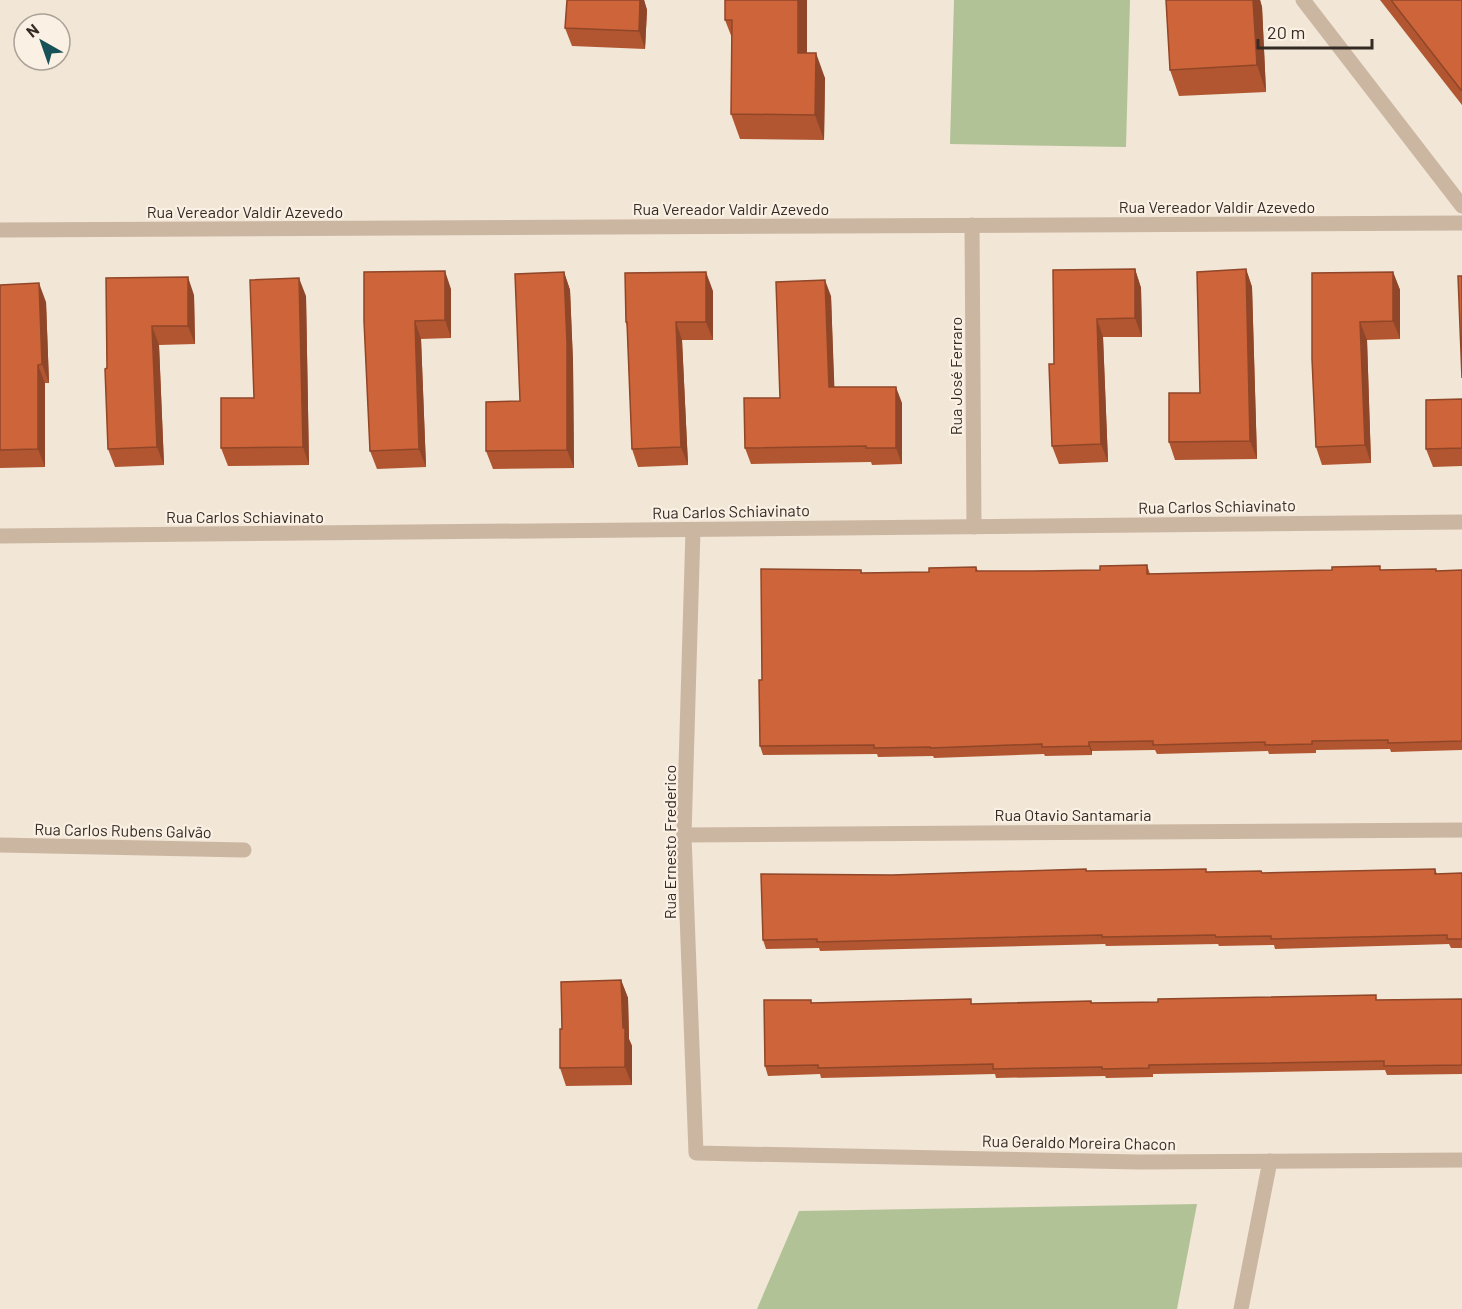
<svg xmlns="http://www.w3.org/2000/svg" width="1462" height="1309" font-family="Barlow,sans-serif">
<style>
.green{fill:#b1c296}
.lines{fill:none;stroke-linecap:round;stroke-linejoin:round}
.street{stroke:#cbb6a2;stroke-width:15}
.wall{fill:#b15631}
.shaded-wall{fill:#904628}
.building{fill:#ce6439;stroke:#904628;stroke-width:1.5}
.labels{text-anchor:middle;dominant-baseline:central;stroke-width:4.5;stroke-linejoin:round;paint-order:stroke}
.street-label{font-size:16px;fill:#352b25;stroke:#faf0e3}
</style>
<rect width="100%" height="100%" fill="#f2e6d6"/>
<!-- green -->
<g class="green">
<path d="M 954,0 L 1130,0 L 1126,147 L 950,144 Z"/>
<path d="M 1197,1204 L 1177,1309 L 757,1309 L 799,1211 Z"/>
</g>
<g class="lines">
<!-- street -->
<g class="street">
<path d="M 1303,0 L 1462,206"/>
<path d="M 972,225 L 974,527"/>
<path d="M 0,230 L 1462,223"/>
<path d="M 693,530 L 684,835 L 696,1153 L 1138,1162 L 1462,1160"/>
<path d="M 0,536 L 1462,522"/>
<path d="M 684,835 L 1462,830"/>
<path d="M 0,845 L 244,850"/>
<path d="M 1241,1309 L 1270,1161"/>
</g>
</g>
<!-- wall -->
<g class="wall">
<path d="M 567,0 L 644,0 L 647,10 L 645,49 L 572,46 L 565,28 Z"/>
<path d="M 725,0 L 807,0 L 807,53 L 825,78 L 824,140 L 740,139 L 731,114 L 732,38 L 725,20 Z"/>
<path d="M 1166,0 L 1260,0 L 1262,7 L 1266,92 L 1179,96 L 1170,70 Z"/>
<path d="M 1380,0 L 1462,0 L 1462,105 Z"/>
<path d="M 1135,269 L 1141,288 L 1142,337 L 1103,337 L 1108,462 L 1059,464 L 1052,446 L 1054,364 Z"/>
<path d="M 1246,269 L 1252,287 L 1257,459 L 1175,460 L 1169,442 L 1200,393 Z"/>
<path d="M 564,272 L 570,290 L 573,362 L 574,468 L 493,469 L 486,451 L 520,401 Z"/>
<path d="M 1393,272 L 1400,290 L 1400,339 L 1367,340 L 1371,463 L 1322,465 L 1316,447 L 1312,359 Z"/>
<path d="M 106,278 L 194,295 L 195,344 L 159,345 L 164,465 L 115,467 L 108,449 Z"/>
<path d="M 0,285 L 46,302 L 49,383 L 45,383 L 45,467 L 0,468 Z"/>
<path d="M 451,289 L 451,338 L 421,339 L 426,467 L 377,469 L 370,451 L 364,321 Z"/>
<path d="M 713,291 L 713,340 L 682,340 L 688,465 L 638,467 L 632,449 L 627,327 L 626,322 Z"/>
<path d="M 306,296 L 309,465 L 228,466 L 221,448 L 254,398 Z"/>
<path d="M 831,296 L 834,387 L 902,403 L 902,464 L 872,465 L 871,462 L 751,464 L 745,448 L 780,398 Z"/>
<path d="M 1462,399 L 1462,466 L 1433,467 L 1426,449 Z"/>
<path d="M 1147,565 L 1150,574 L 1381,570 L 1437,571 L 1462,570 L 1462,750 L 1391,752 L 1390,749 L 1316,750 L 1316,753 L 1269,754 L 1268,751 L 1157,754 L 1155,750 L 1092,751 L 1092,755 L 1045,756 L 1044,754 L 934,758 L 933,756 L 878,757 L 877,754 L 763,755 L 760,746 L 762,680 L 861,570 L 862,573 L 929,572 L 976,567 L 978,571 L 1033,571 L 1100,570 Z"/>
<path d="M 1086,869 L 1087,871 L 1207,872 L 1263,873 L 1435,869 L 1437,874 L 1462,873 L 1462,948 L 1451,948 L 1449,944 L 1275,949 L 1274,945 L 1219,946 L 1218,944 L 1106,946 L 1105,944 L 820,951 L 819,948 L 766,949 L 763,940 L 892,875 Z"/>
<path d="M 621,980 L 628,998 L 629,1039 L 632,1046 L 632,1085 L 566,1086 L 560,1068 L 562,1029 Z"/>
<path d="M 1462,999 L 1462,1074 L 1387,1075 L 1385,1070 L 1153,1074 L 1153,1077 L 1106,1078 L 1105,1076 L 996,1078 L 995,1074 L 821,1078 L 820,1074 L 768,1076 L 765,1066 L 812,1003 L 973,1004 L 1091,1001 L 1092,1003 Z"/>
</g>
<!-- shaded-wall -->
<g class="shaded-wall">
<path d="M 640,0 L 644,0 L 647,10 L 645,49 L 639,31 Z"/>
<path d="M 798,0 L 807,0 L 807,78 L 798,53 Z"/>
<path d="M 1253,0 L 1260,0 L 1262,7 L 1266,92 L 1257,65 Z"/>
<path d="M 816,53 L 825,78 L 824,140 L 815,115 Z"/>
<path d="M 1135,269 L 1141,288 L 1142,337 L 1135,318 Z"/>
<path d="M 1246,269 L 1252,287 L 1257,459 L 1250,441 Z"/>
<path d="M 445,271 L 451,289 L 451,338 L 445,320 Z"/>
<path d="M 564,272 L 570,290 L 573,362 L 574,468 L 567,450 Z"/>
<path d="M 706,272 L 713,291 L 713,340 L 706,322 Z"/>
<path d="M 1393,272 L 1400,290 L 1400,339 L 1393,321 Z"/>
<path d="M 188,277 L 194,295 L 195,344 L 188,326 Z"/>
<path d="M 299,278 L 306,296 L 309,465 L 303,447 Z"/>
<path d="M 825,280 L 831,296 L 835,403 L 829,387 Z"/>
<path d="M 39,283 L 46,302 L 49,383 L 42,364 Z"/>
<path d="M 1097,319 L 1103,337 L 1108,462 L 1101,444 Z"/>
<path d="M 415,321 L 421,339 L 426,467 L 419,449 Z"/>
<path d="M 676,322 L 682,340 L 688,465 L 681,447 Z"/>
<path d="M 1360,322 L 1367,340 L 1371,463 L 1365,445 Z"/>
<path d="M 152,326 L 159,345 L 164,465 L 157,447 Z"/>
<path d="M 38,365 L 45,383 L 45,467 L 38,449 Z"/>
<path d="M 896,387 L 902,403 L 902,464 L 896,448 Z"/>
<path d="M 1089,742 L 1092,751 L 1092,755 L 1089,746 Z"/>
<path d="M 621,980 L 628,998 L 629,1039 L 632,1046 L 632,1085 L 625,1067 Z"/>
</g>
<!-- building -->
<g class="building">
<path d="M 567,0 L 640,0 L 639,31 L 565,28 Z"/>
<path d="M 725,0 L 798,0 L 798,53 L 816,53 L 815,115 L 731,114 L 732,20 L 725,20 Z"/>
<path d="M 1166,0 L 1253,0 L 1257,65 L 1170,70 Z"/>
<path d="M 1391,0 L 1462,0 L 1462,90 L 1461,90 Z"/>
<path d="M 1135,269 L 1135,318 L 1097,319 L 1101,444 L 1052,446 L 1049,364 L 1054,364 L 1053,270 Z"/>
<path d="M 1246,269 L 1250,441 L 1169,442 L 1169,393 L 1200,393 L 1197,272 Z"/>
<path d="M 445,271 L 445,320 L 415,321 L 419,449 L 370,451 L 364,321 L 364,272 Z"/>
<path d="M 564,272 L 567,343 L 567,450 L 486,451 L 486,402 L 520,401 L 515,274 Z"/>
<path d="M 706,272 L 706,322 L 676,322 L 681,447 L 632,449 L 627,322 L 626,322 L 625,273 Z"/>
<path d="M 1393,272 L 1393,321 L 1360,322 L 1365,445 L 1316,447 L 1312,359 L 1312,273 Z"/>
<path d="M 1458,276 L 1462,276 L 1462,378 Z"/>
<path d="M 188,277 L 188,326 L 152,326 L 157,447 L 108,449 L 105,369 L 107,368 L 106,278 Z"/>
<path d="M 299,278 L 303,447 L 221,448 L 221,398 L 254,398 L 250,280 Z"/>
<path d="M 825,280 L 829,387 L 896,387 L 896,448 L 866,448 L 866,446 L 745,448 L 744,398 L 780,398 L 776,282 Z"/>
<path d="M 39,283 L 42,364 L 38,365 L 38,449 L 0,450 L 0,285 Z"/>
<path d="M 1462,399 L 1462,448 L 1426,449 L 1426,400 Z"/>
<path d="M 1147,565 L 1147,574 L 1332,570 L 1332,567 L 1380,566 L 1380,570 L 1436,569 L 1436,571 L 1462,570 L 1462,741 L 1388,743 L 1388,740 L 1312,741 L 1312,744 L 1265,745 L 1265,742 L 1153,745 L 1153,741 L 1089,742 L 1089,746 L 1042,747 L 1042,744 L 930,748 L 930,747 L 874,748 L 874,745 L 760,746 L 759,680 L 762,680 L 761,569 L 861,570 L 861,573 L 929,572 L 929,568 L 976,567 L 976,571 L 1033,571 L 1100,570 L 1100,566 Z"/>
<path d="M 1086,869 L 1086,871 L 1206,869 L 1206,872 L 1261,871 L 1262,873 L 1435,869 L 1435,874 L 1462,873 L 1462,939 L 1447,939 L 1447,935 L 1271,939 L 1271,936 L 1216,937 L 1215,935 L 1102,937 L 1102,935 L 817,942 L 817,939 L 763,940 L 761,874 L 892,875 Z"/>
<path d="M 621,980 L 623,1028 L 625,1028 L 625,1067 L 560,1068 L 560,1029 L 562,1029 L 561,982 Z"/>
<path d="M 1376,995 L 1376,1000 L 1462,999 L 1462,1065 L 1384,1066 L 1384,1061 L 1149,1065 L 1149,1068 L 1102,1069 L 1102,1067 L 993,1069 L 993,1064 L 818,1068 L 818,1065 L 765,1066 L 764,1000 L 811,1000 L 811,1003 L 971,999 L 971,1004 L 1091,1001 L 1091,1003 L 1158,1002 L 1158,999 Z"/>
</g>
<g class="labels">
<!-- street labels -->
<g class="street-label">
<text x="1217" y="206">Rua Vereador Valdir Azevedo</text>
<text x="731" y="208">Rua Vereador Valdir Azevedo</text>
<text x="245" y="211">Rua Vereador Valdir Azevedo</text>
<text transform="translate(955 376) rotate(-90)">Rua José Ferraro</text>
<text transform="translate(1217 506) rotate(-1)">Rua Carlos Schiavinato</text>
<text transform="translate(731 511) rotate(-1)">Rua Carlos Schiavinato</text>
<text x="245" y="516">Rua Carlos Schiavinato</text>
<text x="1073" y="814">Rua Otavio Santamaria</text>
<text transform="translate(123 830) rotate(1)">Rua Carlos Rubens Galvão</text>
<text transform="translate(669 842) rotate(-90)">Rua Ernesto Frederico</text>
<text transform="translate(1079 1142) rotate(1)">Rua Geraldo Moreira Chacon</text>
</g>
</g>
<!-- north arrow -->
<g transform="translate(42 42) rotate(320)"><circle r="28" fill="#faf0e3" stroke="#aba197" stroke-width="1.5"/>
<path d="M0-4.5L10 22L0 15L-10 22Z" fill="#185259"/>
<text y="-9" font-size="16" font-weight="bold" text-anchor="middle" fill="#352b25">N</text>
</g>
<!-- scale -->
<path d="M1258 39v9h114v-9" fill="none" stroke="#352b25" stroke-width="3"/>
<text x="1267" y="39" font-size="18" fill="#352b25" stroke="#faf0e3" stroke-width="4.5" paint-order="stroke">20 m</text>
</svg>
